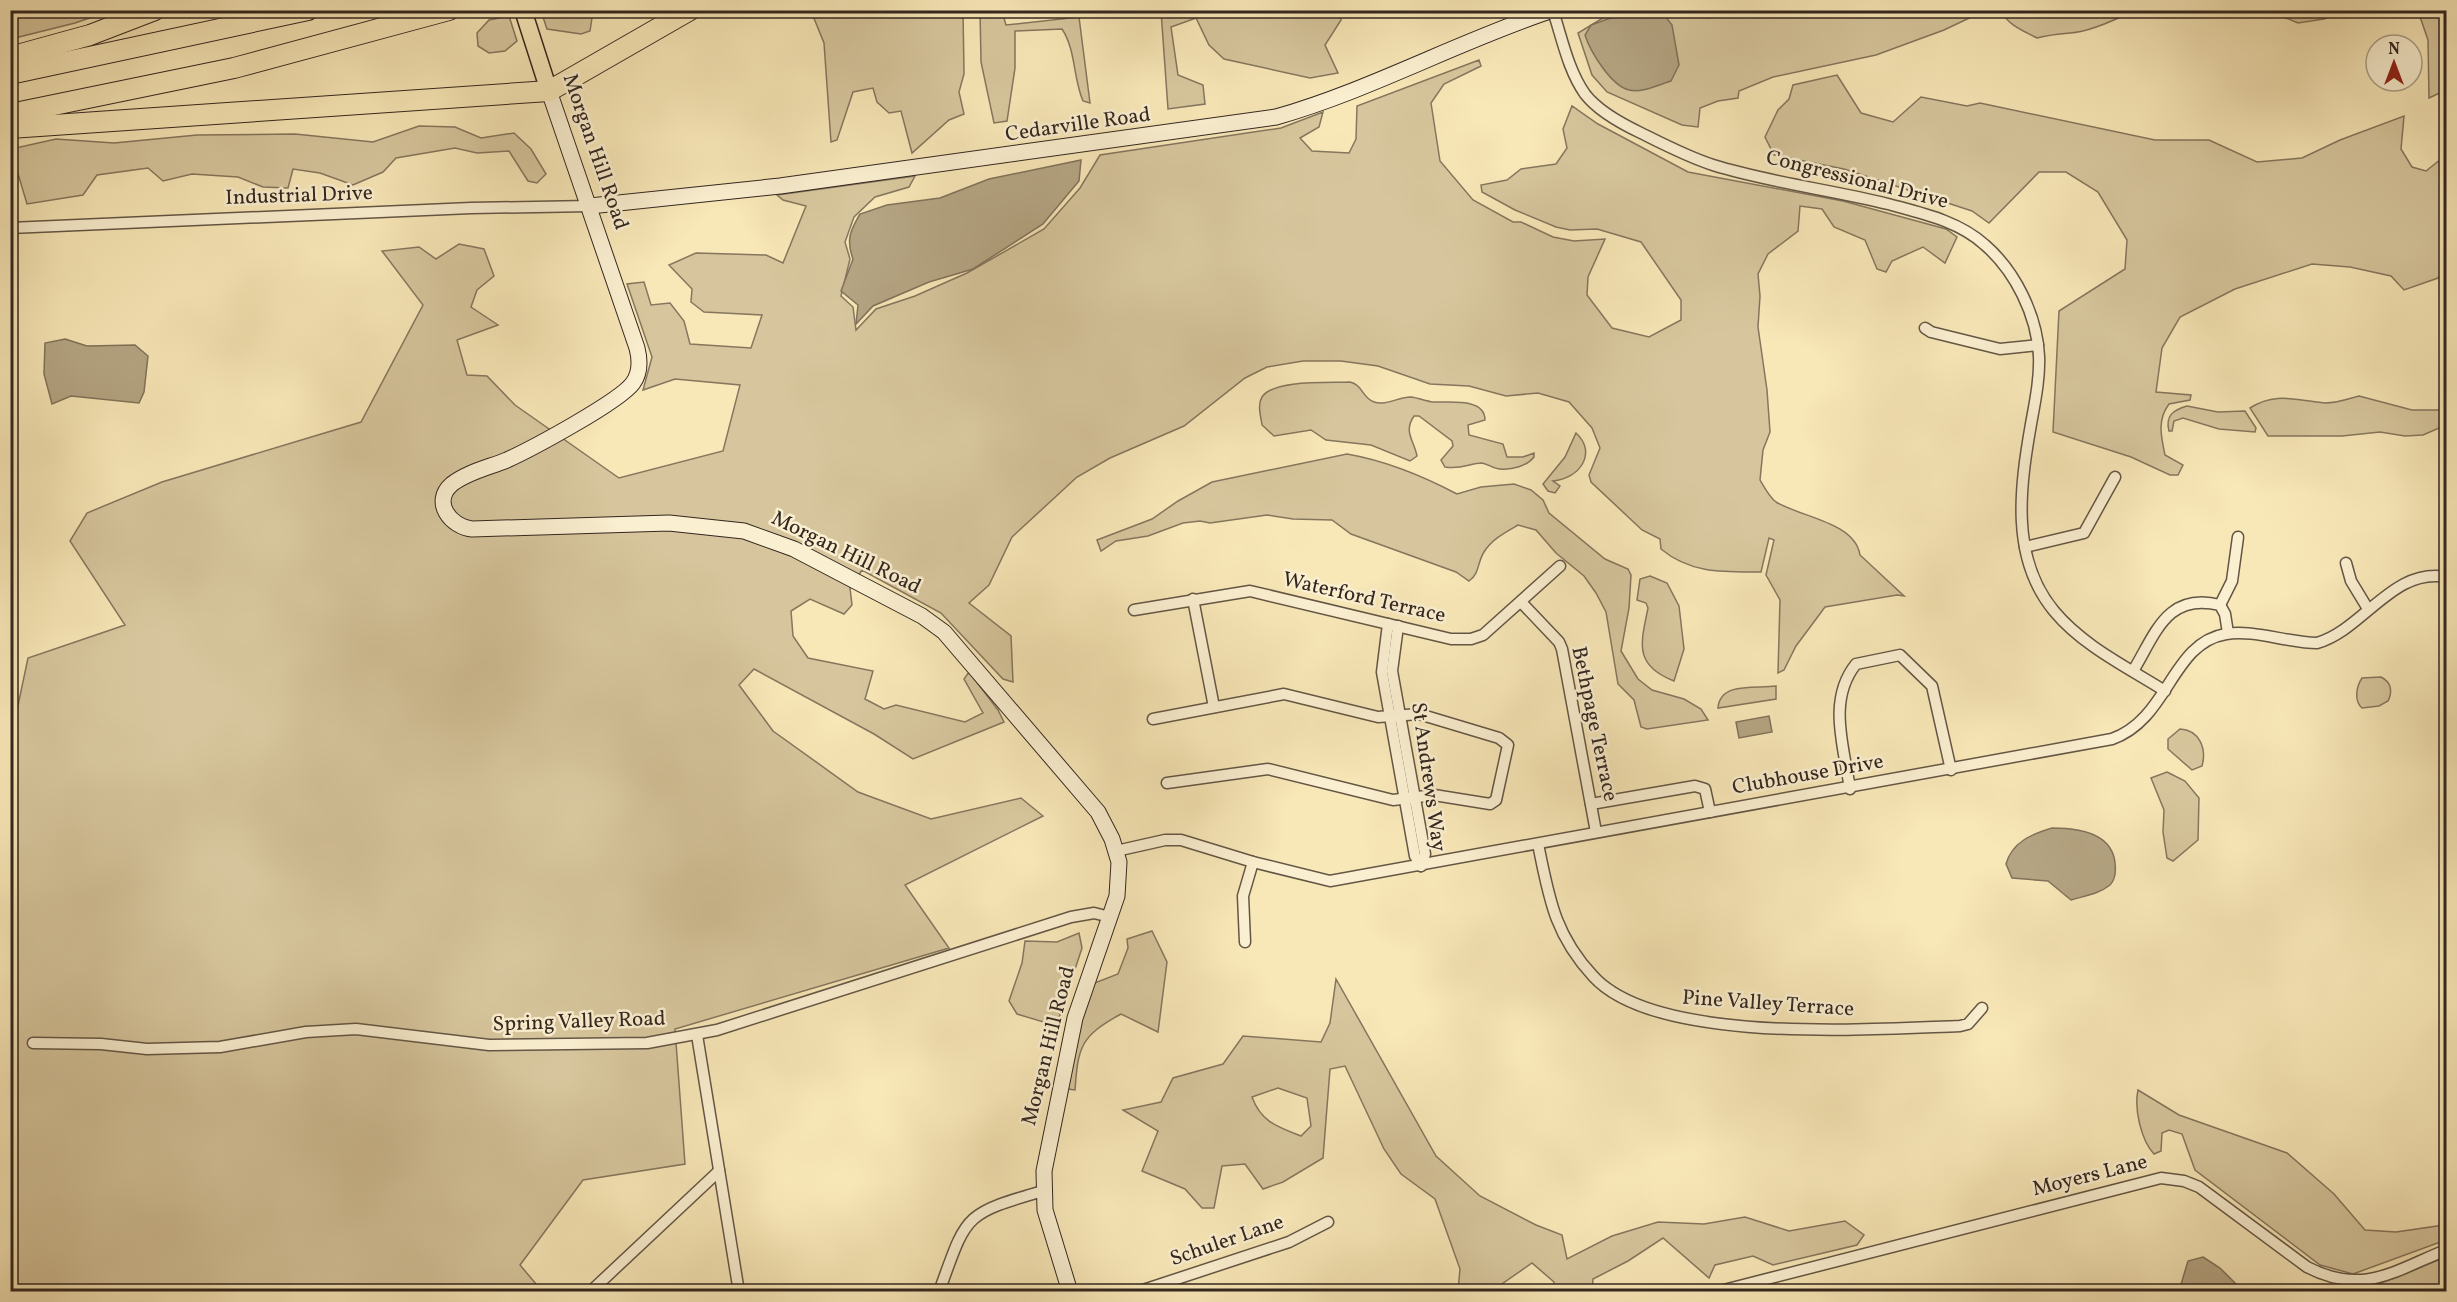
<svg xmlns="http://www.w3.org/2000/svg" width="2457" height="1302" font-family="Vollkorn,serif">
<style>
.green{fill:#d7c69d;stroke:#85765e;stroke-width:1.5;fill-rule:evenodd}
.water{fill:#b5a583;stroke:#81725b;stroke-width:1.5}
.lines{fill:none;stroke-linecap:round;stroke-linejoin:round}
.minor-casing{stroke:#645645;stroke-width:13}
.secondary-casing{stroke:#33261f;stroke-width:17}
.primary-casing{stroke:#33261f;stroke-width:19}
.motorway-casing{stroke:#33261f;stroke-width:22}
.minor{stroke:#faefd0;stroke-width:10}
.secondary{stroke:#faefd0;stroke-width:15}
.primary{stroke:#f8e7b7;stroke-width:16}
.motorway{stroke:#f8e7b7;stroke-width:20}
.labels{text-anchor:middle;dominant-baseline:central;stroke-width:5;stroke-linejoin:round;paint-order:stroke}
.street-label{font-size:21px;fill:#33261f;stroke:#faefd0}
</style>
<rect width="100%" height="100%" fill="#f8e7b7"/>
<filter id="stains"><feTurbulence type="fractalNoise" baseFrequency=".00333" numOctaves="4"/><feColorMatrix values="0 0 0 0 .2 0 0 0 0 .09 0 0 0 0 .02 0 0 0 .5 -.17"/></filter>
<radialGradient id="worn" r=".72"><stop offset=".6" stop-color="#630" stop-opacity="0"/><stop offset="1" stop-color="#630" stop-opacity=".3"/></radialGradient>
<!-- green -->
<g class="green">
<path d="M 11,10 L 110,10 L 110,11 L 75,23 L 11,39 Z"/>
<path d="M 1619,10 L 1681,11 L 1684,16 L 1709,18 L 1714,10 L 1984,11 L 1944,30 L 1876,55 L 1773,77 L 1739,91 L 1738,98 L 1718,101 L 1700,108 L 1698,127 L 1682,125 L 1607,92 L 1592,75 L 1578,33 L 1611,13 Z"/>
<path d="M 541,11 L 593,11 L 590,31 L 581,34 L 547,29 Z"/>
<path d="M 811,11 L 963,11 L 964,74 L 959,92 L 964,114 L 949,120 L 912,153 L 901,111 L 889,113 L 877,102 L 873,88 L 853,92 L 837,140 L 831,142 L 824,43 Z"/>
<path d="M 980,11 L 1002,11 L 1006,25 L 1079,17 L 1090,103 L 1083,101 C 1073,78 1076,50 1062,29 L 1015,31 L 1015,68 L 1007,121 L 994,123 L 981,62 Z"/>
<path d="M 1161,11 L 1340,11 L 1341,20 L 1325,45 L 1338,73 L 1310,78 L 1224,59 L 1209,45 L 1196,18 L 1171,27 L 1178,75 L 1203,85 L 1205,104 L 1168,109 Z"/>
<path d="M 2001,11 L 2133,11 C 2115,20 2090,32 2070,33 C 2058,34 2048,35 2037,38 C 2023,31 2008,25 2001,11 Z"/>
<path d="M 2269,11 L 2346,11 L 2324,19 L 2298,23 Z"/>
<path d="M 2418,11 L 2446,11 L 2446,90 L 2429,98 L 2428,40 Z"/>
<path d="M 509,16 L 517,41 L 505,51 L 489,53 L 478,46 L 477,33 L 489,20 Z"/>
<path d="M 1479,60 L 1481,66 L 1444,84 L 1431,103 L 1440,161 L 1473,200 L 1513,222 L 1521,222 L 1553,237 L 1574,241 L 1605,239 L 1588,277 L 1587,295 L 1612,328 L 1649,337 L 1681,320 L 1681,300 L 1641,242 L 1597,229 L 1570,230 L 1556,227 L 1515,210 L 1482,192 L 1481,185 L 1507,180 L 1521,169 L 1556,164 L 1567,148 L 1563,129 L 1572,106 L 1598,124 L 1688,172 L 1843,201 L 1946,229 L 1957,237 L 1945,263 L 1923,247 L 1892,261 L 1886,272 L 1877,269 L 1865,240 L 1834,227 L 1822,209 L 1800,206 L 1798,231 L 1768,254 L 1758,274 L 1760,296 L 1758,327 L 1767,390 L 1770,432 L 1763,450 L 1760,480 C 1764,487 1770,498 1776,502 C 1800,517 1855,522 1860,555 L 1904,596 L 1897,595 L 1825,607 L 1796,646 L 1784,670 L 1778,673 L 1780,600 L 1766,575 L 1774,540 L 1769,538 L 1761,572 C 1724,572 1691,574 1661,549 L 1660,539 L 1642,530 L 1591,482 L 1589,475 L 1600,448 L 1592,428 L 1569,402 L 1538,393 L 1506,396 L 1469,386 L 1430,384 L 1378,366 L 1341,361 L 1303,361 L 1267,367 L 1245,378 L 1184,426 L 1110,458 L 1077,477 L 1012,537 L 989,585 L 969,603 L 1011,636 L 1013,682 L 1003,679 L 941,613 L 862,570 L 850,588 L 852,605 L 844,614 L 810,599 L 791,611 L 793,636 L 808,658 L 873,671 L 865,699 L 884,709 L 896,705 L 965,722 L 983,713 L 964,679 L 969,672 L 998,710 L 1004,722 L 913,759 L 874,734 L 754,669 L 739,685 L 773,731 L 858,792 L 931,819 L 1021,798 L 1043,816 L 905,885 L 949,948 L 675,1029 L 685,1164 L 583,1180 L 520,1265 L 542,1291 L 11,1292 L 10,743 L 28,658 L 125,625 L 70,541 L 87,513 L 162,482 L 361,422 L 423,305 L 382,251 L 419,247 L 436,259 L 459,244 L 484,249 L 494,276 L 477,290 L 471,307 L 498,325 L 457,340 L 467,375 L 487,376 L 515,405 L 619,478 L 723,451 L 740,385 L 675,379 L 643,390 L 652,357 L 627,284 L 644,282 L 651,305 L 670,303 L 684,321 L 690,344 L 751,348 L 762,315 L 704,312 L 691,302 L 692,289 L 669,265 L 696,253 L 766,255 L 783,263 L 806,206 L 783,200 L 777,195 L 915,176 L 909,187 L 875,197 L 854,217 L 845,242 L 850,259 L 841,296 L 853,307 L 856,330 L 876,309 L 915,296 L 967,273 L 1044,229 L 1080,188 L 1100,155 L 1281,128 L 1323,112 L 1319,127 L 1300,138 L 1312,151 L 1349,153 L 1356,139 L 1357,106 Z"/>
<path d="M 1837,75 L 1861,113 L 1893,122 L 1921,97 L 1967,106 L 1980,103 L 2155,140 L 2209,140 L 2257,162 L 2302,158 L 2340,140 L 2404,116 L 2401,149 L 2412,167 L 2426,171 L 2446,155 L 2446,267 L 2438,278 L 2404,290 L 2391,276 L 2350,267 L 2312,264 L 2235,289 L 2180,317 L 2162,348 L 2156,392 L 2191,395 L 2190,400 L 2169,404 C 2157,420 2161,436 2165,455 L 2183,465 L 2178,475 L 2170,475 L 2131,457 L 2053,432 L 2059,311 L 2125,269 L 2127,240 L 2098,192 L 2066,172 L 2039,172 L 1989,223 L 1972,211 L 1844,169 L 1774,155 L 1765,137 L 1778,110 L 1789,99 L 1793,85 Z"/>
<path d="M 419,126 L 455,127 L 481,138 L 514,133 L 531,149 L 546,174 L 537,183 L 528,181 L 509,151 L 477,153 L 455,148 L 396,158 L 383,172 L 353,185 L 320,173 L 293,169 L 288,188 L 263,187 L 238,177 L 192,174 L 163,181 L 148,168 L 97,175 L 83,195 L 27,204 L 16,167 L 11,167 L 11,149 L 56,139 L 114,143 L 197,135 L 295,134 L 373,142 Z"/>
<path d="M 1350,382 C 1363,385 1362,398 1374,402 C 1386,406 1398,397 1411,397 C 1418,398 1426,401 1433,402 C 1448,403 1485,397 1485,420 L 1468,425 L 1469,435 L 1503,444 L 1507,457 L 1523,457 L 1534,453 L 1534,457 C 1527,466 1512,470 1500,469 C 1494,469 1488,464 1482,463 C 1470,463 1461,470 1445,467 L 1441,460 L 1453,446 L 1452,441 L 1419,416 L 1414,416 C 1403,432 1414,440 1417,456 L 1410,461 L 1371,445 L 1326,440 L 1311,430 L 1274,436 L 1262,425 C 1261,417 1257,405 1262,397 C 1274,379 1330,383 1350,382 Z"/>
<path d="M 2359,396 L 2412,410 L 2446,410 L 2446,425 L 2423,435 L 2405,436 L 2380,432 L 2342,436 L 2268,436 L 2250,408 C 2276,391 2297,401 2325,403 C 2337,403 2348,399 2359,396 Z"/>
<path d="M 2187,406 L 2218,412 L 2245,411 L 2256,428 L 2255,432 L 2219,429 L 2183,418 L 2174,421 L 2172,431 L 2169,431 C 2165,416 2173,410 2187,406 Z"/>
<path d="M 1576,433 C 1598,453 1579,479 1553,481 L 1560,486 L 1555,493 L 1548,491 L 1543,484 L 1565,457 Z"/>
<path d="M 1347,454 C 1387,461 1421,475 1457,494 L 1481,487 L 1514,484 L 1531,490 L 1543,500 L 1549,513 L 1605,559 L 1628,569 L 1631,575 L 1629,608 L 1621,651 L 1638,679 L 1652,690 L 1684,699 L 1701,709 L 1708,720 L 1647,729 L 1641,727 L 1634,700 L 1618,684 L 1606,612 L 1596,593 L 1584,576 L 1556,553 L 1536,530 L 1518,525 C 1506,532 1492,539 1484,552 C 1477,563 1480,573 1469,581 L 1456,572 L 1351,534 L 1332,520 L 1293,519 L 1267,515 L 1210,523 L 1200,521 L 1183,523 L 1148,536 L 1116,541 L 1101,551 L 1097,540 L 1152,519 L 1178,501 L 1212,482 Z"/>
<path d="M 1650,576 L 1667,583 L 1679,606 L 1684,649 L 1674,681 C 1633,665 1641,643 1648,608 L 1646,603 L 1637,600 L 1640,579 Z"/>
<path d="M 2381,677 C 2391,682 2393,691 2388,701 L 2379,706 L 2362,708 C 2354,701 2356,687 2362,678 Z"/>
<path d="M 1776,686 L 1776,699 L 1718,708 C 1720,681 1757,689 1776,686 Z"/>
<path d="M 2180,729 C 2199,730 2207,748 2202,766 L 2192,770 L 2168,749 L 2168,739 Z"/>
<path d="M 2167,772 L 2185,781 L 2199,798 L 2198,840 L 2173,861 L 2167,858 L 2163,832 L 2164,810 L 2151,778 Z"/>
<path d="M 1152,931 L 1167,962 L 1158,1032 L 1121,1014 C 1081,1036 1078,1046 1075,1090 L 1068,1089 L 1082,1011 L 1092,984 L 1118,974 L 1128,948 L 1127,939 Z"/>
<path d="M 1079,933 L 1082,948 L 1059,1018 L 1050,1024 L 1017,1014 L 1009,1001 L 1022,963 L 1025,941 L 1057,942 Z"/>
<path d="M 1336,979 L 1436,1156 L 1480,1196 L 1536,1225 L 1562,1235 L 1567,1259 L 1612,1236 L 1658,1222 L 1704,1224 L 1745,1217 L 1789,1231 L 1845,1221 L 1864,1235 L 1857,1245 L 1773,1265 L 1753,1256 L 1715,1265 L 1709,1278 L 1663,1238 L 1628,1261 L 1593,1279 L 1592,1291 L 1553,1291 L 1554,1282 L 1532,1263 L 1499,1286 L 1501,1291 L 1458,1291 L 1460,1269 L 1435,1199 L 1401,1174 L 1384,1149 L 1345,1066 L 1330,1069 L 1323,1158 L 1283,1182 L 1263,1189 L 1245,1164 L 1222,1166 L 1214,1208 L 1202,1208 L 1185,1189 L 1142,1171 L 1158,1131 L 1123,1110 L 1161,1102 L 1173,1078 L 1223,1064 L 1243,1036 L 1321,1042 L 1330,1023 ZM 1278,1088 L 1307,1098 L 1311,1126 L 1301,1136 C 1278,1127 1261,1122 1252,1097 Z"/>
<path d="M 2138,1090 L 2179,1115 L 2287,1153 L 2334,1194 L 2365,1230 L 2396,1232 L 2444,1225 L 2446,1214 L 2446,1240 L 2353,1274 L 2320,1265 L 2195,1170 L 2182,1134 L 2169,1130 L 2162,1133 L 2161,1151 L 2154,1154 C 2141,1140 2134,1109 2138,1090 Z"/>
<path d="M 2446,1257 L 2446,1291 L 2361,1291 Z"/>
</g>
<!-- water -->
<g class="water">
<path d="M 1630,11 L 1661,11 L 1672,25 L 1679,65 L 1671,81 C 1658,85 1642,93 1629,90 C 1611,86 1590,51 1585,35 L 1591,25 Z"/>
<path d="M 1081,160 L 1079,181 L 1043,224 L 973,269 L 929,282 L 873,306 L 856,324 L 858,305 L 841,291 L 853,259 C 846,240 850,231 860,214 L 887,205 L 940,198 L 989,179 Z"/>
<path d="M 65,339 L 87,346 L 135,345 L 148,356 L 144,392 L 139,403 L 71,396 L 52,404 L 44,374 L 45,343 Z"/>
<path d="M 1769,716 L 1772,732 L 1739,738 L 1736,722 Z"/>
<path d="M 2052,828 C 2077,828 2112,832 2115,863 C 2116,871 2116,879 2110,885 C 2099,894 2084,896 2071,900 L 2048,881 L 2012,878 L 2006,864 C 2012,842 2032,834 2052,828 Z"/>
<path d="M 2203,1257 L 2220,1268 L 2243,1291 L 2179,1291 L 2188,1261 Z"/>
</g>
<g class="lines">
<defs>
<g id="minor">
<path d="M 1553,11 C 1562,38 1568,70 1585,94 C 1598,111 1622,124 1641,133 C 1665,145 1688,157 1713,165 C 1767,182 1832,190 1888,204 C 1921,213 1959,221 1985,245 C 2015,271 2037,315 2039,356 C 2040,378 2035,402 2031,424 C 2020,487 2010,558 2054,611 C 2083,646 2127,667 2165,691"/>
<path d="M 10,228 L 471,208 L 590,206"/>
<path d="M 1925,328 L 1931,332 L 2000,349 L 2038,345"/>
<path d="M 2025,547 L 2084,533 L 2115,477"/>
<path d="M 2346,563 L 2351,581 L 2368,609"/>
<path d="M 1193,599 L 1214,707"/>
<path d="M 1521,602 L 1559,642 L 1562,649 L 1596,832"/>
<path d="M 2220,605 L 2232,581 L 2238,537"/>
<path d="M 1134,610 L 1250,591 L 1451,639 L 1471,639 L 1483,635 L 1560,566"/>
<path d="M 1388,624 L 1382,672 L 1415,856 L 1421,866"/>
<path d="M 1398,626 L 1392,671 L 1425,854 L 1421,866"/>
<path d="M 2133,671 C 2156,633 2167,592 2220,605 L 2225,614 L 2228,633"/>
<path d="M 1153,719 L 1284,694 L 1378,717 L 1419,714 L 1499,738 L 1508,745 L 1496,800 L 1490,804 L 1434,795 L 1393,800 L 1268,769 L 1167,783"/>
<path d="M 1850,789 C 1844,747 1827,700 1856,664 L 1900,655 L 1932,686 L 1951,770"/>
<path d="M 1591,804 L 1695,786 L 1705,789 L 1710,812"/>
<path d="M 1538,844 C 1549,897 1554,934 1593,976 C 1655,1045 1872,1029 1960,1026 L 1968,1024 L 1982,1008"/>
<path d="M 1116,851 L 1165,840 L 1181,840 L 1253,862 L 1330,881 L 2112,739 C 2169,719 2171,643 2226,634 C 2252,629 2289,643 2317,643 C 2363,630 2393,567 2446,577"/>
<path d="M 1245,942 L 1243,896 L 1253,862"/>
<path d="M 697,1035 L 739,1292"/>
<path d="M 33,1043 L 101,1044 L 147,1049 L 220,1047 L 306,1032 L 356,1029 L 489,1045 L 647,1043 L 717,1030 L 1071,917 L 1094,913 L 1110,917"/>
<path d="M 590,1292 L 719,1171"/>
<path d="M 939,1292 C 967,1214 963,1214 1043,1191"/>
<path d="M 1137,1292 L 1289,1242 L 1328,1222"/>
<path d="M 1716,1292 L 2161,1178 L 2184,1181 L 2199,1187 L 2307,1267 C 2363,1296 2394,1271 2446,1250"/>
</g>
<g id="secondary">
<path d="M 549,91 L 637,348 C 640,360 641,372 633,383 C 619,402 531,449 507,460 C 490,467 467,472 452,484 C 431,502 451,527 472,529 L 669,523 L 744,531 L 794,549 L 922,616 L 944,632 L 1098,812 L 1112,839 L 1119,862 L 1117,896 L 1075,1018 L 1044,1171 L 1045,1210 L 1070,1292"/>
<path d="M 590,206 L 780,186 L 1276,117 C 1371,90 1459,41 1553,10"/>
</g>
<path id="primary" d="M 523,10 L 549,91"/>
<g id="motorway">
<path d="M 10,57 L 90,35 L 155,10"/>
<path d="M 10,74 L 308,10"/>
<path d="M 10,114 L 234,68 L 449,10"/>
<path d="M 10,128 L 549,91 L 690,10"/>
</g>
</defs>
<!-- minor casing -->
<use href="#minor" class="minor-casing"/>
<!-- secondary casing -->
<use href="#secondary" class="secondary-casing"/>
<!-- primary casing -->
<use href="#primary" class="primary-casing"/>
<!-- motorway casing -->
<use href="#motorway" class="motorway-casing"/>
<!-- minor -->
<use href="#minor" class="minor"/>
<!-- secondary -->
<use href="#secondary" class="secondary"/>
<!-- primary -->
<use href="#primary" class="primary"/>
<!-- motorway -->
<use href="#motorway" class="motorway"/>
</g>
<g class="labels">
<!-- street labels -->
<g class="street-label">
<text transform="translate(1078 125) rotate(-8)">Cedarville Road</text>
<text transform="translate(595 152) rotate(71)">Morgan Hill Road</text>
<text transform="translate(1857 180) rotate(14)">Congressional Drive</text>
<text transform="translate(299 196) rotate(-2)">Industrial Drive</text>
<text transform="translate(846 553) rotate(26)">Morgan Hill Road</text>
<text transform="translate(1364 598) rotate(13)">Waterford Terrace</text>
<text transform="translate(1594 724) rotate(78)">Bethpage Terrace</text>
<text transform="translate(1808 775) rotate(-10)">Clubhouse Drive</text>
<text transform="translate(1428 777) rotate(82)">St Andrews Way</text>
<text transform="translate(1768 1004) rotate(4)">Pine Valley Terrace</text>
<text transform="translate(579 1022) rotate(-2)">Spring Valley Road</text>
<text transform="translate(1049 1046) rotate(-76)">Morgan Hill Road</text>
<text transform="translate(2090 1176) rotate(-14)">Moyers Lane</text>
<text transform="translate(1227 1241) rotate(-19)">Schuler Lane</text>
</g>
</g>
<!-- margin -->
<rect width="2457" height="1302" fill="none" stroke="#f8e7b7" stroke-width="36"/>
<rect x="12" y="12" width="2433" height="1278" fill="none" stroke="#33261f" stroke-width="3"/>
<rect x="18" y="18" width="2421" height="1266" fill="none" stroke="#33261f" stroke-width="1.5"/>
<!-- north arrow -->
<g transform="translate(2394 63)"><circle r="28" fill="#faefd0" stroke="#aa9f89" stroke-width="1.5"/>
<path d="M0-4.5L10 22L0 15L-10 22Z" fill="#8f2418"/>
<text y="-9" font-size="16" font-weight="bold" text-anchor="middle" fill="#33261f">N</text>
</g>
<rect width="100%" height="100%" filter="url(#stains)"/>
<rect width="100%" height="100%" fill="url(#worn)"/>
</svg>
